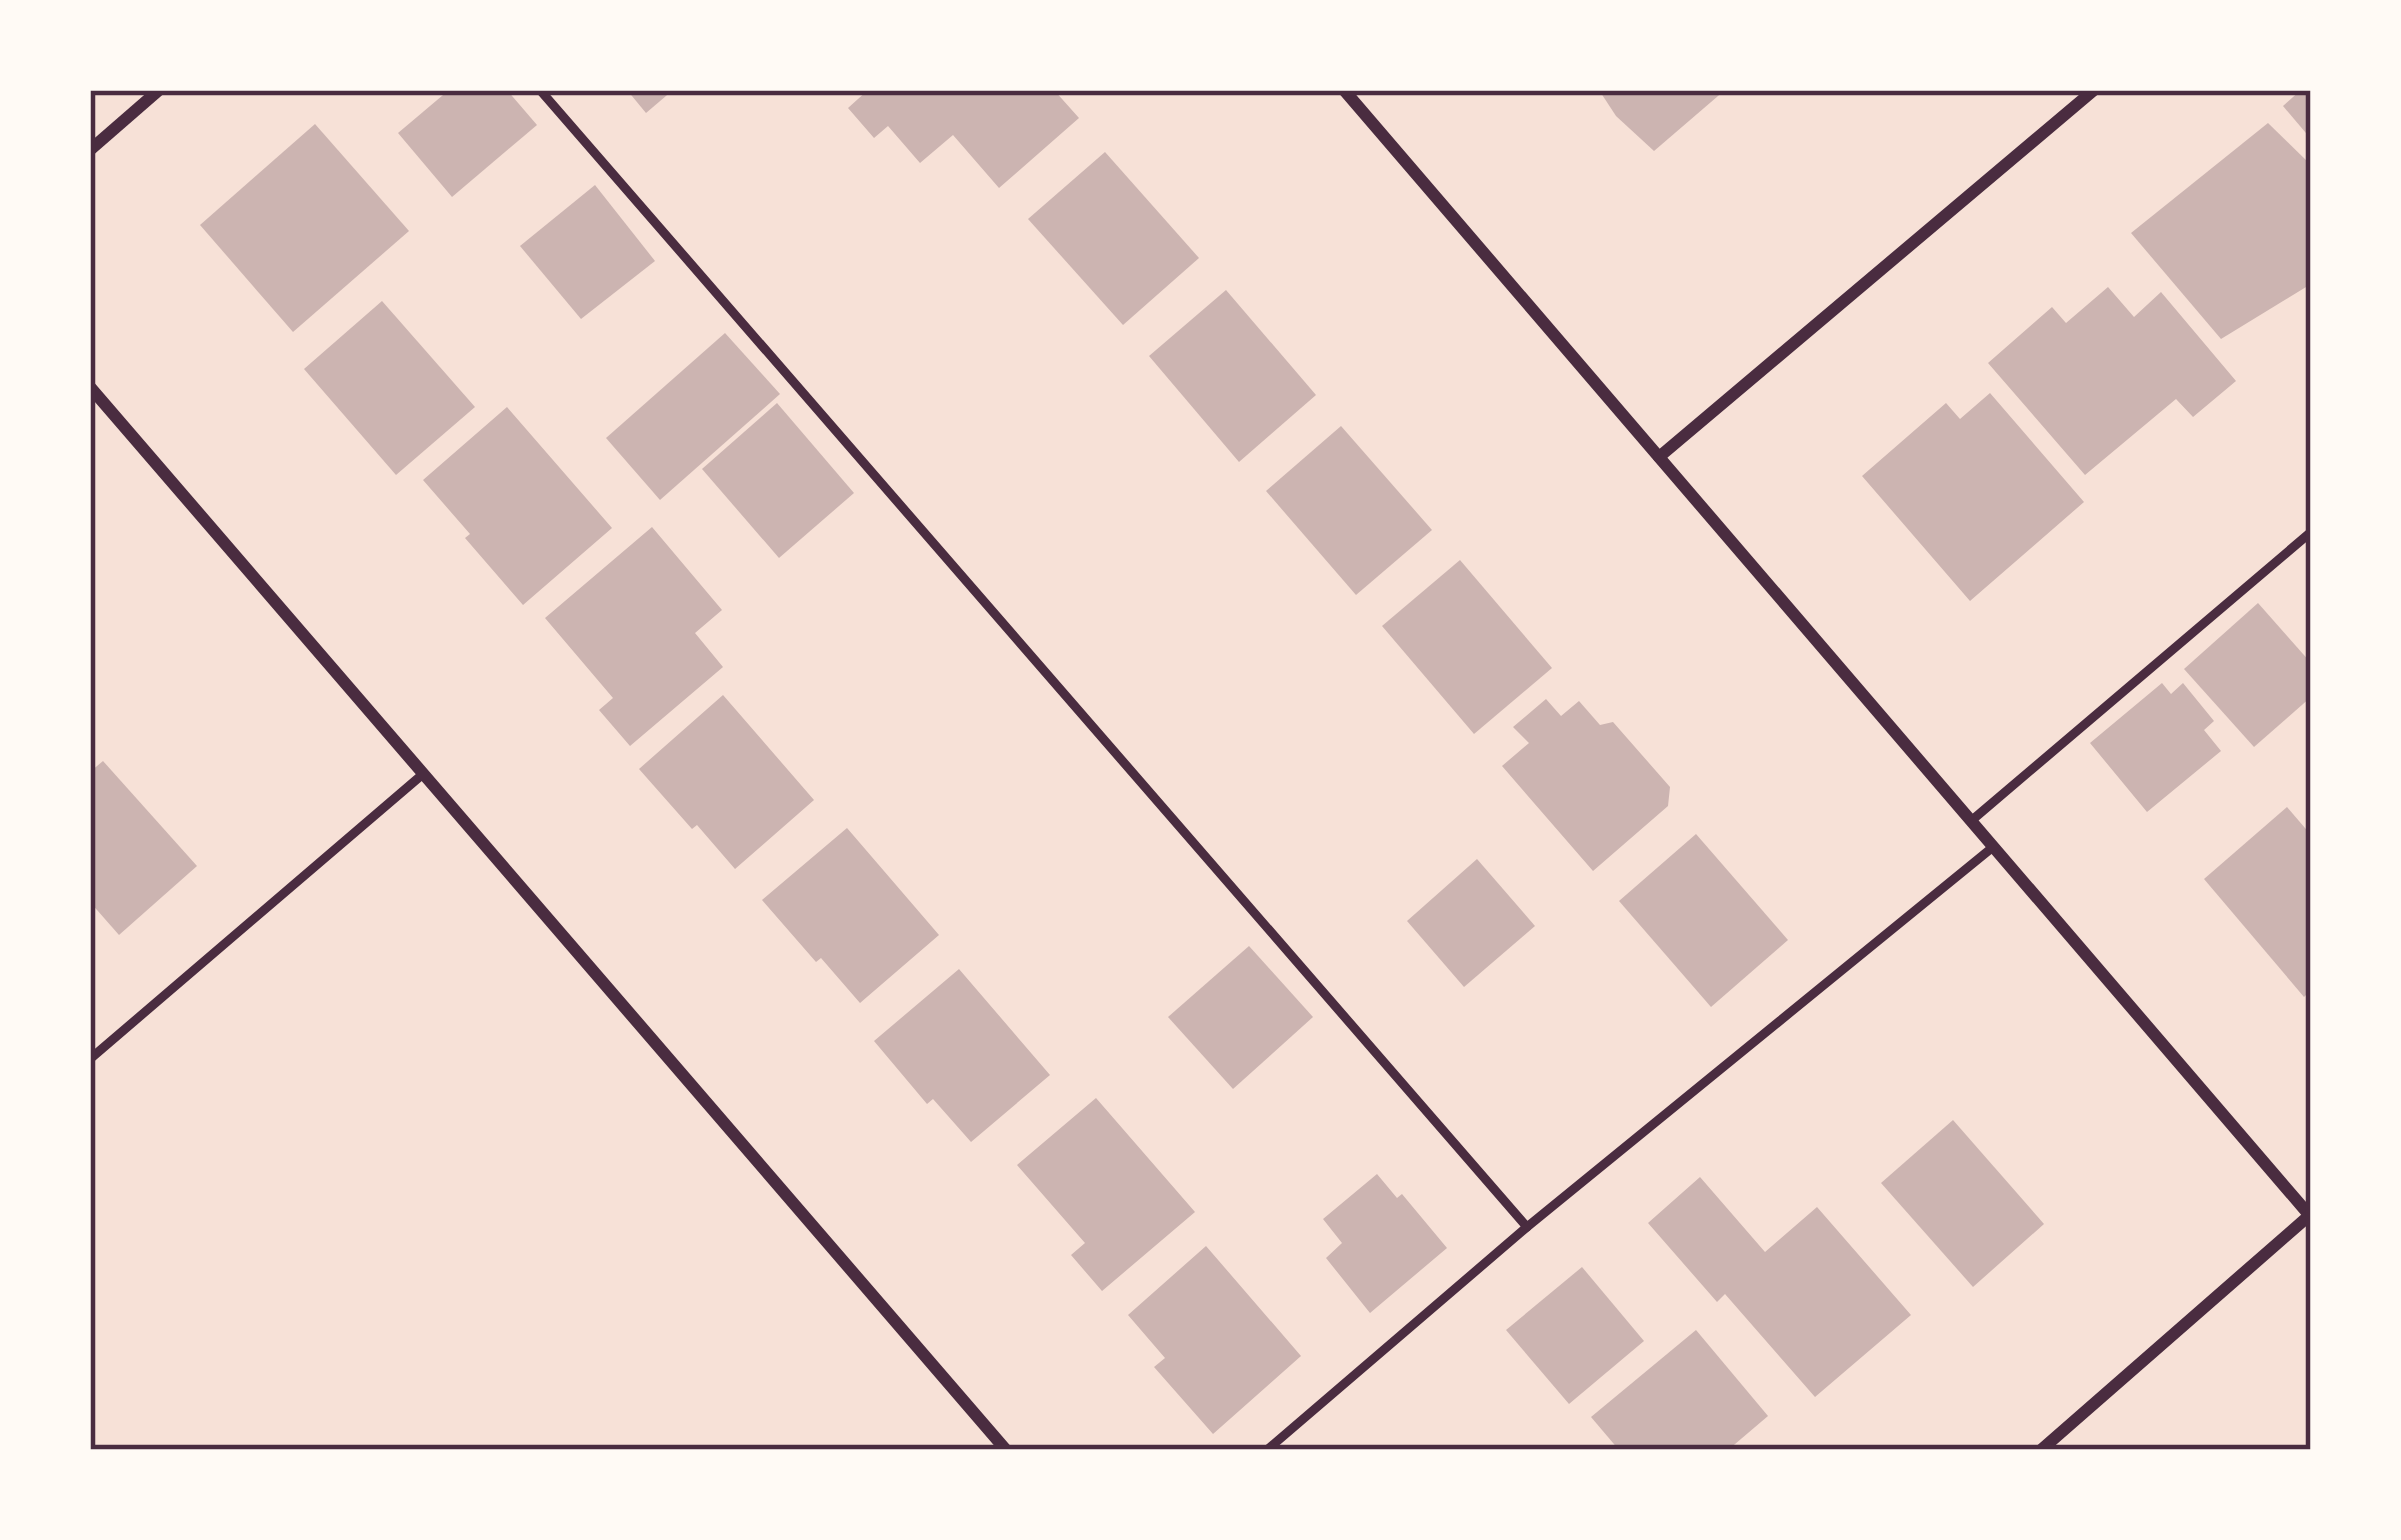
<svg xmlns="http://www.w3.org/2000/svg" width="2401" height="1540" font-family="Roboto,sans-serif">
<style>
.building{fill:#ccb4b1}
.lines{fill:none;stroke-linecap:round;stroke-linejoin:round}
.service{stroke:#4a2c40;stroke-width:9}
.minor{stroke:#4a2c40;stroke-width:12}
.neatline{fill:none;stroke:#4a2c40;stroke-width:4.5}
</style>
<rect width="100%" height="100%" fill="#f7e1d7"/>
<!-- building -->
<g class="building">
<path d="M 449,90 L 507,90 L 537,125 L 452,197 L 398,133 Z"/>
<path d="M 627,90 L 673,90 L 646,113 Z"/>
<path d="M 868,90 L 1054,90 L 1079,118 L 999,188 L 953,135 L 920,163 L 888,126 L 874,138 L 848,108 Z"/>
<path d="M 1599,90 L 1725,90 L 1654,151 L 1616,116 Z"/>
<path d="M 2301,90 L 2311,90 L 2311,139 L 2283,106 Z"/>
<path d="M 2268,123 L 2311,165 L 2311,284 L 2221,339 L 2131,233 Z"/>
<path d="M 315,124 L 409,231 L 293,332 L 200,225 Z"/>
<path d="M 1105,152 L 1199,258 L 1123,325 L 1028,219 Z"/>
<path d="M 595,185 L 655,261 L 581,319 L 520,246 Z"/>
<path d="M 2108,287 L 2134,317 L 2161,292 L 2236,381 L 2193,417 L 2176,399 L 2085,475 L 1988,363 L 2052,307 L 2066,323 Z"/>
<path d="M 1226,290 L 1316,395 L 1239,462 L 1149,356 Z"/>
<path d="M 382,301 L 475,407 L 396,475 L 304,369 Z"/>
<path d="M 725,333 L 780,394 L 660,500 L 606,438 Z"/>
<path d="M 1990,393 L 2084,502 L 1970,601 L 1862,476 L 1946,403 L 1960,419 Z"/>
<path d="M 777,403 L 854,493 L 779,558 L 702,469 Z"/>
<path d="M 507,407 L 612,528 L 523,605 L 465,538 L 470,534 L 423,480 Z"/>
<path d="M 1341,426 L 1432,530 L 1356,595 L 1266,491 Z"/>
<path d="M 652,527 L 722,610 L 695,633 L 723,667 L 630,746 L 599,710 L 613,698 L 545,618 Z"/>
<path d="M 1460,560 L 1552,668 L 1474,734 L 1382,626 Z"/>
<path d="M 2258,603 L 2311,663 L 2311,697 L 2254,747 L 2184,669 Z"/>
<path d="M 2162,683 L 2171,694 L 2183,683 L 2214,721 L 2204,730 L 2221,751 L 2147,812 L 2090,743 Z"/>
<path d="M 723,695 L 814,800 L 735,869 L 697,825 L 692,829 L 639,769 Z"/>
<path d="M 1546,699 L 1561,716 L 1579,701 L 1600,725 L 1613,722 L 1670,787 L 1668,806 L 1593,871 L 1502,766 L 1529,743 L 1513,727 Z"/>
<path d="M 103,761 L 197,866 L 119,935 L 90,902 L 90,772 Z"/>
<path d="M 2287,807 L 2311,835 L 2311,990 L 2304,997 L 2204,879 Z"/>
<path d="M 847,828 L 939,935 L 860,1003 L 821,958 L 816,962 L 762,900 Z"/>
<path d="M 1696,834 L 1788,940 L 1711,1007 L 1619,901 Z"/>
<path d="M 1477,859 L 1535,926 L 1464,987 L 1407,921 Z"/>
<path d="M 1249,946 L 1313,1017 L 1233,1089 L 1168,1017 Z"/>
<path d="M 959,969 L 1050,1075 L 971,1142 L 933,1099 L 927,1104 L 874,1041 Z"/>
<path d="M 1096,1098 L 1195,1212 L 1102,1291 L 1071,1255 L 1085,1243 L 1017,1165 Z"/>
<path d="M 1953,1120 L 2044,1224 L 1973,1287 L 1881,1183 Z"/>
<path d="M 1377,1174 L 1397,1198 L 1402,1194 L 1447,1248 L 1370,1313 L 1326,1258 L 1342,1243 L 1323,1219 Z"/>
<path d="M 1700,1177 L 1765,1252 L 1817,1207 L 1911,1315 L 1815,1397 L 1725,1294 L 1717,1302 L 1648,1223 Z"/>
<path d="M 1206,1246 L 1301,1356 L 1213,1434 L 1154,1367 L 1165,1358 L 1128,1315 Z"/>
<path d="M 1582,1267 L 1644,1341 L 1569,1404 L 1506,1330 Z"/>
<path d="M 1696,1330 L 1768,1416 L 1728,1450 L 1619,1450 L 1591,1417 Z"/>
</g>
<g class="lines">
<!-- service -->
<g class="service">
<path d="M 540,90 L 1527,1227"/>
<path d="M 1971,821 L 2311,532"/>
<path d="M 90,1059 L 423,774"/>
<path d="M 1267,1450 L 1527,1227 L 1993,847"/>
</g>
<!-- minor -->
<g class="minor">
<path d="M 1344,90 L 2311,1217"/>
<path d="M 90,150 L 159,90"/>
<path d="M 90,387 L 1006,1450"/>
<path d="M 1659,457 L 2094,90"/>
<path d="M 2041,1450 L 2311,1214"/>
</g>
</g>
<!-- border -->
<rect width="2401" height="1540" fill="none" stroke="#fffaf5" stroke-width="186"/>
<rect x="93" y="93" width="2215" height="1354" class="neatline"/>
</svg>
